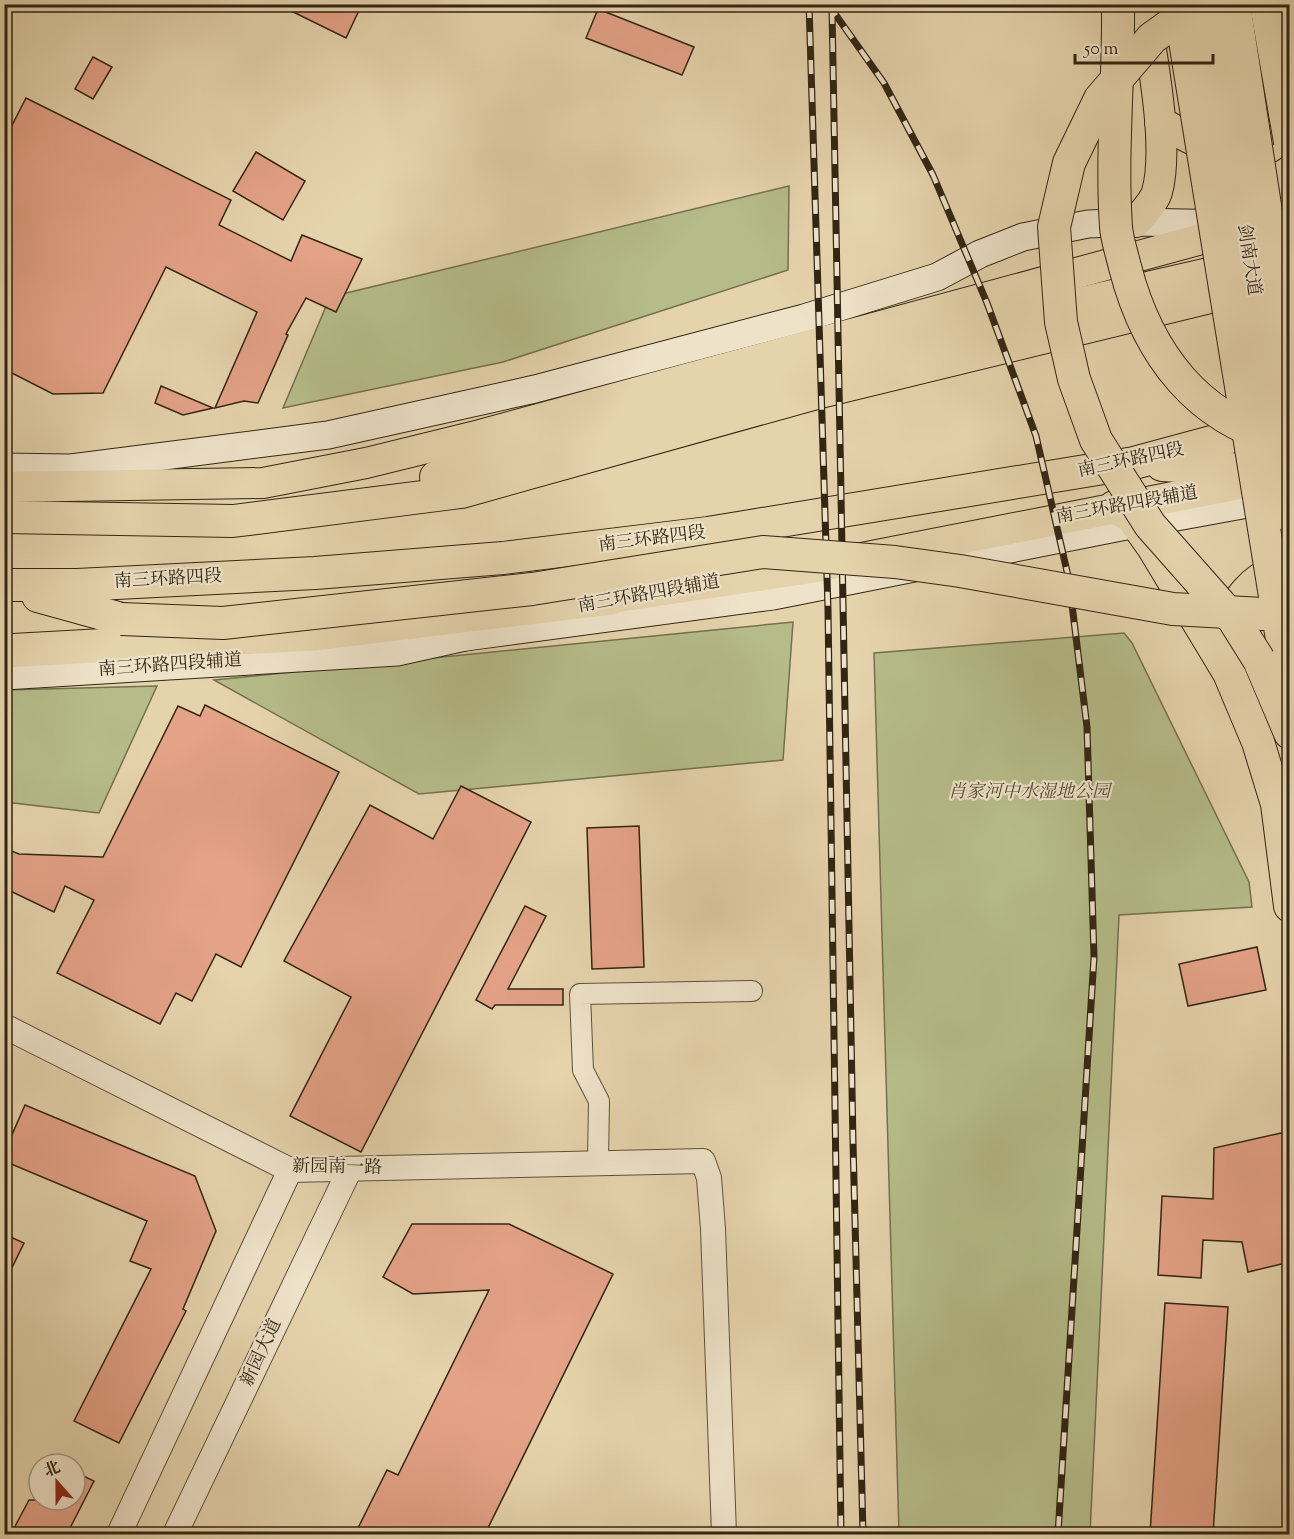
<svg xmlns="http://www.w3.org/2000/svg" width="1294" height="1539" font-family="'Sorts Mill Goudy','Noto Serif SC',serif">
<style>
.green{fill:#b5bc89;stroke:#74704e;stroke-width:1.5}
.building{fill:#e4a287;stroke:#322513;stroke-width:1.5}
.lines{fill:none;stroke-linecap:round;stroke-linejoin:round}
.minor-casing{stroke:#5f5039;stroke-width:22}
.tertiary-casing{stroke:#5f5039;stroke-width:26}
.secondary-casing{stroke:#322513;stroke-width:29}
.primary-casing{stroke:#322513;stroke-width:32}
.trunk-casing{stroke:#322513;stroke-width:34}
.motorway-casing{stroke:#322513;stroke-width:35}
.minor{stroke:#eee2c9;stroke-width:20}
.tertiary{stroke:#eee2c9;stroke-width:24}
.secondary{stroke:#eee2c9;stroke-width:27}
.primary{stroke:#e5d3ac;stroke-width:30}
.trunk{stroke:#e5d3ac;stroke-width:32}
.motorway{stroke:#e5d3ac;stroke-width:33}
.rail-casing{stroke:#322513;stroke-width:7}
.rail{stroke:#eee2c9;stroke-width:4.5;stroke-dasharray:14;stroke-linecap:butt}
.trunk-bridge-casing{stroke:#322513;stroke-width:34;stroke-linecap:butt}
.trunk-bridge{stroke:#e5d3ac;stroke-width:32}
.labels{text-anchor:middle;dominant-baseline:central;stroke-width:4.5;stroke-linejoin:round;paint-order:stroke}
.street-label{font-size:18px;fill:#322513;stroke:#eee2c9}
.park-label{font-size:18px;font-style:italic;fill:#534b30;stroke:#eee2c9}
</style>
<rect width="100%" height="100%" fill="#e5d3ac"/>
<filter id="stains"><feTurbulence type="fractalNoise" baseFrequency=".00333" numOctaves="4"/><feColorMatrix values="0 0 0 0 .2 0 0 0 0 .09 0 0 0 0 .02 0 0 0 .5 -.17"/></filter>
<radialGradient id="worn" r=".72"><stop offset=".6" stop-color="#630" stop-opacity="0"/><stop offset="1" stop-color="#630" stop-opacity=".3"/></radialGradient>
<!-- green -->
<g class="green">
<path d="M 789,186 L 788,270 L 503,362 L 283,408 L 330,297 Z"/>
<path d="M 793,622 L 783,760 L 419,794 L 214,680 Z"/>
<path d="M 1124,633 L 1132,643 L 1249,882 L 1252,907 L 1119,915 L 1090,1534 L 899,1534 L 874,653 Z"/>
<path d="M 157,686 L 99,813 L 5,802 L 5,690 Z"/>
</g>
<!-- building -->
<g class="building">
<path d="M 277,4 L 362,4 L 346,38 Z"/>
<path d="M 598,9 L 694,47 L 682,75 L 586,38 Z"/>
<path d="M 93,57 L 112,67 L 93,99 L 75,89 Z"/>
<path d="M 26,98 L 231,200 L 219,225 L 291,261 L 302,235 L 362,259 L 336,312 L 306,298 L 286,334 L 288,335 L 258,403 L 244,401 L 215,408 L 257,312 L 166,267 L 103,393 L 53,394 L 4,369 L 4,141 Z"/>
<path d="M 256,152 L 305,181 L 283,220 L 233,191 Z"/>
<path d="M 161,386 L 213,408 L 183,415 L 155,403 Z"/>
<path d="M 205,705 L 339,772 L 241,967 L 216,954 L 192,1001 L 176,993 L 160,1024 L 57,973 L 94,900 L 65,886 L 54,912 L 4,888 L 4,848 L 19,854 L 103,857 L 178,706 L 200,716 Z"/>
<path d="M 461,786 L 531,822 L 361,1152 L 290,1116 L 351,997 L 284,961 L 370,805 L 433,839 Z"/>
<path d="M 639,826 L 644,967 L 592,969 L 587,828 Z"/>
<path d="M 525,906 L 546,916 L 508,989 L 563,989 L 563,1005 L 495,1005 L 492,1009 L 476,1000 Z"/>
<path d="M 1257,947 L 1266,990 L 1188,1006 L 1179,964 Z"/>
<path d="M 25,1105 L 195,1176 L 216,1231 L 183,1309 L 186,1311 L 119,1443 L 74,1421 L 151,1269 L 130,1261 L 147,1221 L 4,1161 L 4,1153 Z"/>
<path d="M 1290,1131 L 1290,1262 L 1248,1272 L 1242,1242 L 1203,1240 L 1201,1278 L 1158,1275 L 1162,1196 L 1213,1199 L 1214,1148 Z"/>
<path d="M 412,1224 L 509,1224 L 613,1274 L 485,1534 L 355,1534 L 387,1470 L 398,1475 L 489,1290 L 413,1294 L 383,1277 Z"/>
<path d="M 4,1234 L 24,1243 L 4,1284 Z"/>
<path d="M 1165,1303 L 1228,1307 L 1213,1534 L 1150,1534 Z"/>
<path d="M 75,1472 L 94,1481 L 67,1534 L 11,1534 L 29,1500 L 75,1500 Z"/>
</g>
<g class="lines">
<defs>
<path id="minor" d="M 598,1161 L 599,1101 L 583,1070 L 580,994 L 752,991"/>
<g id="tertiary">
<path d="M 4,1026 L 290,1170 L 703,1161 L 709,1178 L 713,1229 L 724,1534"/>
<path d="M 119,1534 L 290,1170"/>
<path d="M 175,1534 L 349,1171"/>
</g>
<g id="secondary">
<path d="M 4,467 L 71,468 L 328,435 L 535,389 L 804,318 L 937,277 L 980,254 L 1023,237 L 1088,224 L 1136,222 L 1235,224"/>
<path d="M 1149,522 L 1280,498"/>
<path d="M 466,637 L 773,596 L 1126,526"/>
<path d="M 4,676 L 397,652 L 483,633"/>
</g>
<g id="primary">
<path d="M 1160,122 C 1191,138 1234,170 1270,147 C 1277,143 1284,133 1290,127"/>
<path d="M 1136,222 C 1143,213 1154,202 1157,192 C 1170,145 1151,54 1144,4"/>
<path d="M 4,487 L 263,483 L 366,463 L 480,435 L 1290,215"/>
<path d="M 611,598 L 811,568 L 1275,477"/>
</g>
<g id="trunk">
<path d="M 1162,465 L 1280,472"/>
<path d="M 436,477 L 758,383 L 947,334 L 1261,262 L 1290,259"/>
<path d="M 1114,507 L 1131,516 L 1153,547 L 1229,673 L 1258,742 L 1277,804 L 1290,906"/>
<path d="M 4,517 L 233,521 L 461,492 L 816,393 L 1251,287"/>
<path d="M 4,585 L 77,585 L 315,573 L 503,558 L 708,533 L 1134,463 L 1271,426"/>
<path d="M 38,596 L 121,619"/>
<path d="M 1280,627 L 1290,687"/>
<path d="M 1230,637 C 1229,601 1256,575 1290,566"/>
<path d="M 1259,660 L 1290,733"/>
</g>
<path id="motorway" d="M 4,651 L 313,634 L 611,598"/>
</defs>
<!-- minor casing -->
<use href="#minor" class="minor-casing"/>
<!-- tertiary casing -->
<use href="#tertiary" class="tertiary-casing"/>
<!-- secondary casing -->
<use href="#secondary" class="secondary-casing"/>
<!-- primary casing -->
<use href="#primary" class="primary-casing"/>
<!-- trunk casing -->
<use href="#trunk" class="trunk-casing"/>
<!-- motorway casing -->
<use href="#motorway" class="motorway-casing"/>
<!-- minor -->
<use href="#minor" class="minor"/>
<!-- tertiary -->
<use href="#tertiary" class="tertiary"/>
<!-- secondary -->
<use href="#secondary" class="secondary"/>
<!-- primary -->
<use href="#primary" class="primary"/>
<!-- trunk -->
<use href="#trunk" class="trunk"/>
<!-- motorway -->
<use href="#motorway" class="motorway"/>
<defs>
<g id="rail">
<path d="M 809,4 L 828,609 L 841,1534"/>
<path d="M 828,4 L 884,83 L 933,175 L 987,303 L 1036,436 L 1069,580 L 1087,727 L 1094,957 L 1058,1534"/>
<path d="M 832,10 L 853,1142 L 863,1534"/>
</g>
</defs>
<!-- rail casing -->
<use href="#rail" class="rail-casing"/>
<!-- rail -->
<use href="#rail" class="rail"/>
<defs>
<g id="trunk-bridge">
<path d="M 1118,4 C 1119,79 1111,153 1116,227 C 1117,240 1122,254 1125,267 C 1147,353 1198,423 1290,442"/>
<path d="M 1179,4 L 1280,627"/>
<path d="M 1207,4 L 1290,516"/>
<path d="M 1209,4 L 1187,13 L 1152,38 L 1100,99 L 1069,163 L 1054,227 L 1061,322 L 1074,379 L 1096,440 L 1150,525 L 1234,620 L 1259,660"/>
<path d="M 1234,4 L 1290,368"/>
<path d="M 1266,4 L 1290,142"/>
<path d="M 121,619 L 223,623 L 532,589 L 763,552 L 895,562 L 960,571 L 1173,609 L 1263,614 L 1290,612"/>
</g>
</defs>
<!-- trunk-bridge casing -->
<use href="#trunk-bridge" class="trunk-bridge-casing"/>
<!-- trunk-bridge -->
<use href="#trunk-bridge" class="trunk-bridge"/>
</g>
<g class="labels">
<!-- street labels -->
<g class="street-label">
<text transform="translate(1248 260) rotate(81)">剑南大道</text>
<text transform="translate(1131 461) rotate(-12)">南三环路四段</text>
<text transform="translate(1127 506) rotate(-10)">南三环路四段辅道</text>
<text transform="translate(652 540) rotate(-7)">南三环路四段</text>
<text transform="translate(168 580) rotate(-3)">南三环路四段</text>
<text transform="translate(649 595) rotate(-10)">南三环路四段辅道</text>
<text transform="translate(170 666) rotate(-4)">南三环路四段辅道</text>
<text transform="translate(337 1168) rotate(1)">新园南一路</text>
<text transform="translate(262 1353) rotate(-65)">新园大道</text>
</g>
<!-- park labels -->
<g class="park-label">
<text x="1029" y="793">肖家河中水湿地公园</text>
</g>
</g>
<!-- margin -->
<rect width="1294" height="1539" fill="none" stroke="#e5d3ac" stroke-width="24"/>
<rect x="6" y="6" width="1282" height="1527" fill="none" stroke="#322513" stroke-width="3"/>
<rect x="12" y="12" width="1270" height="1515" fill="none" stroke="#322513" stroke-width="1.5"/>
<!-- north arrow -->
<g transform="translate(57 1482) rotate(339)"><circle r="28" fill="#eee2c9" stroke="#a39680" stroke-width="1.5"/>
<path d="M0-4.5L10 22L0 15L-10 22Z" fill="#8f2418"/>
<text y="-9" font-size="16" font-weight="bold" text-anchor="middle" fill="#322513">北</text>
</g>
<!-- scale -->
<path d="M1075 54v9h138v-9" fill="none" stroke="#322513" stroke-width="3"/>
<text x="1084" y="54" font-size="18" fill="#322513" stroke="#eee2c9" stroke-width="4.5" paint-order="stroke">50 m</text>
<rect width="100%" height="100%" filter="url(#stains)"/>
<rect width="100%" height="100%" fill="url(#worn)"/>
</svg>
